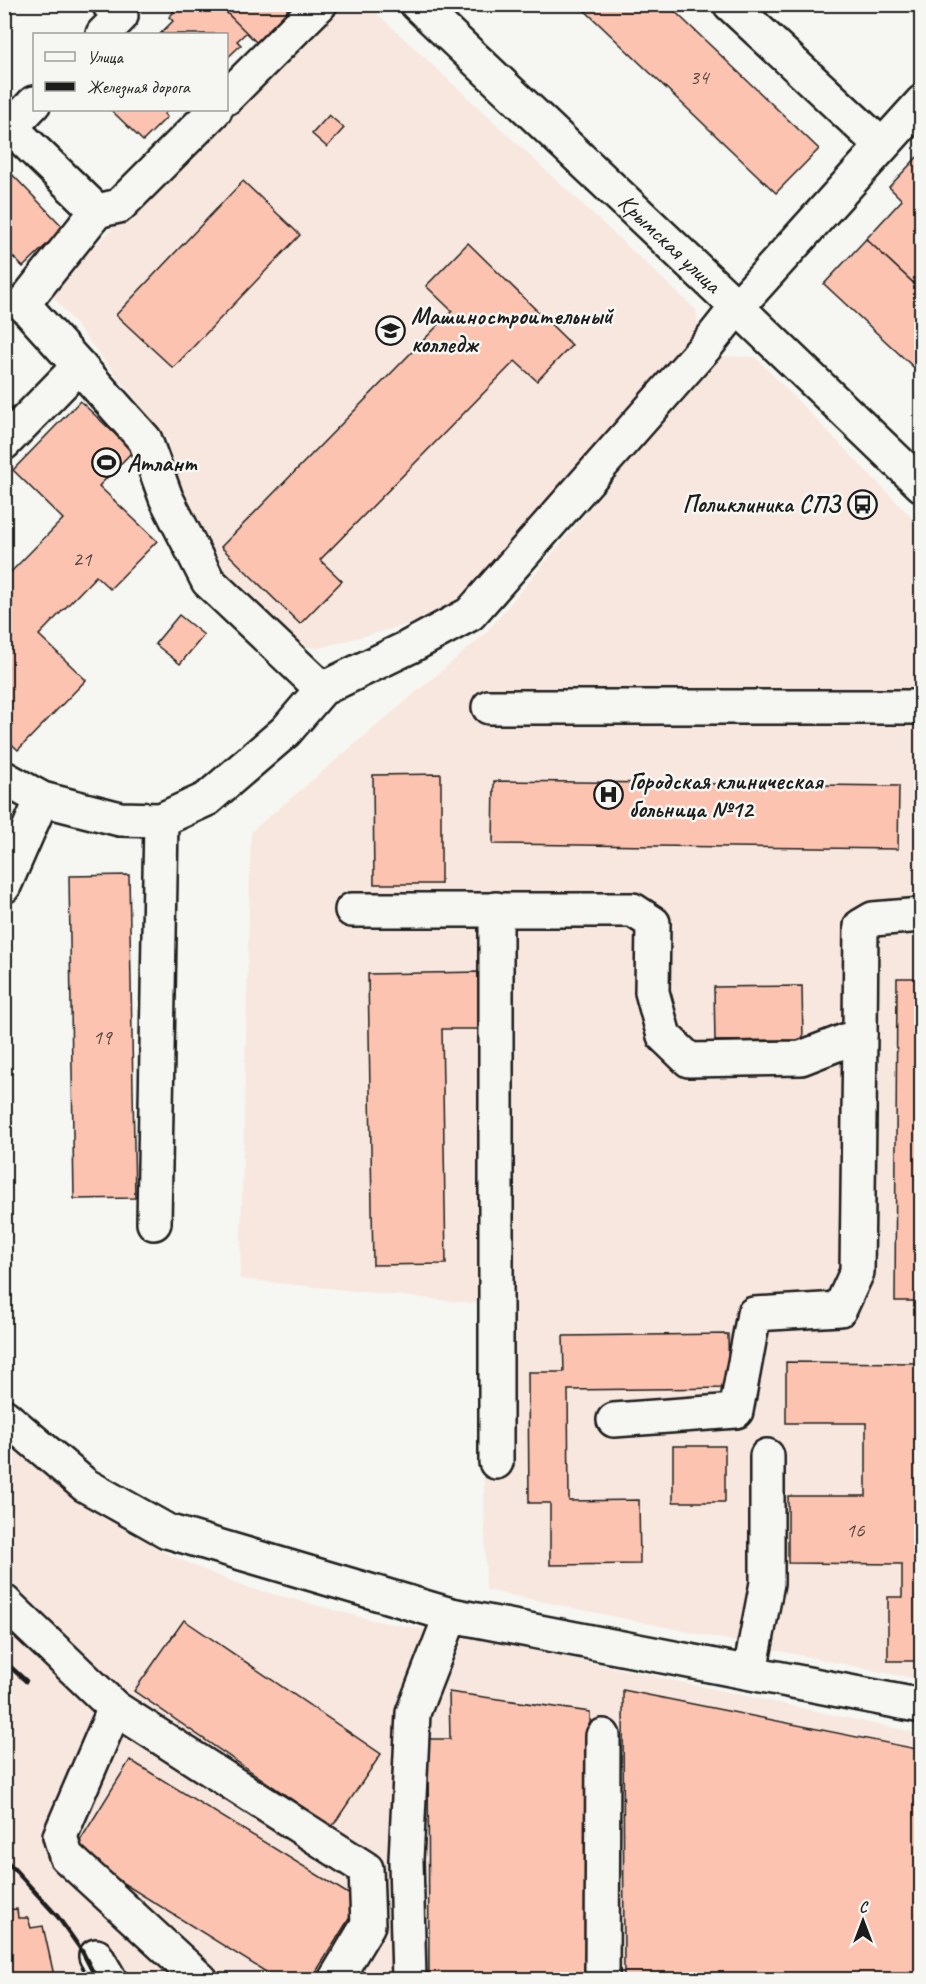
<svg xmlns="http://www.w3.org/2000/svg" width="926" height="1984" font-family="Caveat,sans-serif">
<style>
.built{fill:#f8e7de}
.building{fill:#fcc4b0;stroke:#1c1c1c;stroke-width:1.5}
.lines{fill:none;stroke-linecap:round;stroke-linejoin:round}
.minor-casing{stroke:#1c1c1c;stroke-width:38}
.major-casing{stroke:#1c1c1c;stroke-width:38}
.minor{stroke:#f6f6f2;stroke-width:33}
.major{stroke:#f6f6f2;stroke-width:33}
.rail{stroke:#1c1c1c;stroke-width:4.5}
.labels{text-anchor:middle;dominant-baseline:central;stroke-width:5;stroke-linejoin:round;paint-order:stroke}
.number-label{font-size:21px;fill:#544641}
.street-label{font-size:24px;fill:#1c1c1c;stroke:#f6f6f2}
.poi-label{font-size:24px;font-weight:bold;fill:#1c1c1c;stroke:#f6f6f2;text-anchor:start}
</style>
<rect width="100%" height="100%" fill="#f6f6f2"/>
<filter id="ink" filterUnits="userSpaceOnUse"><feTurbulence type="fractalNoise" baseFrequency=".0167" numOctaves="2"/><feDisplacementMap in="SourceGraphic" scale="12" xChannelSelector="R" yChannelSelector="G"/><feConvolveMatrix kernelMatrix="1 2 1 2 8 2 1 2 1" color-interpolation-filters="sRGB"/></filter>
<g filter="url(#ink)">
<!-- built -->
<g class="built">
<path d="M 339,5 L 368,5 L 696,310 L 700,335 L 459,597 L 438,613 L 406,625 L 318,648 L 298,646 L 220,567 L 182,505 L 167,475 L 169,441 L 53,296 L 55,285 Z"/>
<path d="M 718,356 L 755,357 L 921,527 L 921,1680 L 486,1590 L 480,1304 L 240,1279 L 251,832 L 484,635 Z"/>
<path d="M 4,1439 L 99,1514 L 167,1554 L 242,1586 L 376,1621 L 492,1641 L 921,1734 L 921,1979 L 5,1979 Z"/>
</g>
<!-- building -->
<g class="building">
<path d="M 167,4 L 218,4 L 247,32 L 237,41 L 241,45 L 226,59 L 226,34 L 160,34 L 173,21 L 169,17 L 174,12 Z"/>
<path d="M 218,4 L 282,4 L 296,18 L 280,33 L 274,26 L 257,43 Z"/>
<path d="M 578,4 L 667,4 L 819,149 L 776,193 Z"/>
<path d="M 111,110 L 168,110 L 164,114 L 167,117 L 143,141 Z"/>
<path d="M 329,115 L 344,128 L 327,147 L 312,134 Z"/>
<path d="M 922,152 L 922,288 L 920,289 L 866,239 L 902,200 L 889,187 Z"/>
<path d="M 4,166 L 64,228 L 23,267 L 4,248 Z"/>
<path d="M 243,181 L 300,235 L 173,368 L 116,315 Z"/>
<path d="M 866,239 L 922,291 L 922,375 L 824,284 Z"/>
<path d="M 468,243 L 572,345 L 537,381 L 515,361 L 320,560 L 342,581 L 300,624 L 221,547 L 452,311 L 426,286 Z"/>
<path d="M 80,401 L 133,451 L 99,486 L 157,541 L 110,589 L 96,576 L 39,635 L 86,680 L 18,750 L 4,737 L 4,671 L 8,667 L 4,664 L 4,579 L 63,519 L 13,470 Z"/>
<path d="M 179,615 L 204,635 L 180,664 L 155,644 Z"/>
<path d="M 441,774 L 441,884 L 374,884 L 373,775 Z"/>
<path d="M 494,781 L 899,786 L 898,849 L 493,844 Z"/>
<path d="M 129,875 L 135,1198 L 74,1199 L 69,876 Z"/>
<path d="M 481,972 L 482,1029 L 442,1029 L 446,1264 L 373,1265 L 368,974 Z"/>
<path d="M 897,978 L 922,978 L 922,1301 L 895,1301 Z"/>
<path d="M 802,986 L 803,1040 L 715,1041 L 714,987 Z"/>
<path d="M 728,1334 L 729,1388 L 568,1390 L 569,1501 L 639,1500 L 640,1564 L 550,1565 L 550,1503 L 529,1503 L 528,1372 L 564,1372 L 563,1336 Z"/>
<path d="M 786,1362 L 922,1363 L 922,1661 L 888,1661 L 888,1597 L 902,1597 L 902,1564 L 788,1563 L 788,1496 L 866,1496 L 866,1423 L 786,1423 Z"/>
<rect x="673" y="1446" width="52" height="56"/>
<path d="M 184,1620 L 381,1754 L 332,1827 L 134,1691 Z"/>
<path d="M 623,1690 L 922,1750 L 922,1980 L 624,1980 Z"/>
<path d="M 449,1692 L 590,1712 L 591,1980 L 429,1980 L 428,1739 L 450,1739 Z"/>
<path d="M 130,1760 L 360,1901 L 311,1980 L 279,1980 L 73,1852 Z"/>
<path d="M 17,1909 L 18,1918 L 28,1918 L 31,1928 L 43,1926 L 55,1980 L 4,1980 L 4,1910 Z"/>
</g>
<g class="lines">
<defs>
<g id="minor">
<path d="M 730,4 L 881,145"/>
<path d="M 103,34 L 121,16 L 109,4"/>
<path d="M 226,98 L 320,4"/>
<path d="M 4,121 L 97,211 L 119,206 L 215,110"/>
<path d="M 11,127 L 34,103"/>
<path d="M 79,366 L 23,304 L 97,211"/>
<path d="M 4,443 L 79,366 L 145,440 L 166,498 L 208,581 L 322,689"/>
<path d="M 489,707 L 922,707"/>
<path d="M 4,778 L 42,799 L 120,819 L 161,820 L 207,799 L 286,731 L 322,689 L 409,647 L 470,614 L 707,345 L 737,307 L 922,102"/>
<path d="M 4,886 L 42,799"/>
<path d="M 496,909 L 496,1462"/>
<path d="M 352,910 L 633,910 L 653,923 L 652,992 L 664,1036 L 689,1060 L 801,1058 L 860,1035 L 861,926 L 873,919 L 922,915"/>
<path d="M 154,1223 L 161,820"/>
<path d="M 4,1416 L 85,1485 L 167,1531 L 451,1615 L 922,1706"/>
<path d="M 614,1420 L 736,1411 L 754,1314 L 840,1309 L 857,1272 L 860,1035"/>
<path d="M 4,1602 L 115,1708 L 366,1869 L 368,1925 L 335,1980"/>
<path d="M 750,1671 L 767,1583 L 767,1456"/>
<path d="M 115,1708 L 60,1836 L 66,1856 L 201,1980"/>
<path d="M 96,1956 L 110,1980"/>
<path d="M 409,1980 L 406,1860 L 413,1713 L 451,1615"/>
<path d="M 602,1980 L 603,1736"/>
</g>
<g id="major">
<path id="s1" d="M 417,4 L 737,307 L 922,485"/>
</g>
</defs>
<!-- minor casing -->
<use href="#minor" class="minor-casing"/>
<!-- major casing -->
<use href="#major" class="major-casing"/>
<!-- minor -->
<use href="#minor" class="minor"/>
<!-- major -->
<use href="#major" class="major"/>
<!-- rail -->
<g class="rail">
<path d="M 4,1661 L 26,1681"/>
<path d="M 4,1858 L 58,1917 L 82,1951 L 97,1980"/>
</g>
</g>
</g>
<!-- icons -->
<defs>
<symbol id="university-ring" viewBox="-11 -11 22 22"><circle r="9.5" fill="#f6f6f2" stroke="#1c1c1c" stroke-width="1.5"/><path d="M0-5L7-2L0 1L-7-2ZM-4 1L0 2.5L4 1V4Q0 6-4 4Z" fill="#1c1c1c"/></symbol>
<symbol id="stadium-ring" viewBox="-11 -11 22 22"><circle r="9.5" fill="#f6f6f2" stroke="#1c1c1c" stroke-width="1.5"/><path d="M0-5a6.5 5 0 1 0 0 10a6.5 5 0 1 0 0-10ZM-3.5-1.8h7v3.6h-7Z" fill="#1c1c1c"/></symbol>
<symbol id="bus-ring" viewBox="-11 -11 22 22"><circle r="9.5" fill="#f6f6f2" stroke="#1c1c1c" stroke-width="1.5"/><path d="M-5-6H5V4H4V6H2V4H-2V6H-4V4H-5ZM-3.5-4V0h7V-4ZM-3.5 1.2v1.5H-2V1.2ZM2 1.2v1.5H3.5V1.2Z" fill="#1c1c1c"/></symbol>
<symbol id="hospital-ring" viewBox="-11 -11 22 22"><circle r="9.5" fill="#f6f6f2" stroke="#1c1c1c" stroke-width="1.5"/><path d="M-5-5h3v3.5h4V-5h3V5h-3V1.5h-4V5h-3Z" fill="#1c1c1c"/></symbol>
</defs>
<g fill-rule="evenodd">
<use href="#university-ring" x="374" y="314" width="33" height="33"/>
<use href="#stadium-ring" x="90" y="446" width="33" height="33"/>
<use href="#bus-ring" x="846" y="488" width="33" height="33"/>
<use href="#hospital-ring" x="592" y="778" width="33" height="33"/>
</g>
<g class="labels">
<!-- number labels -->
<g class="number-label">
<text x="699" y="77">34</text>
<text x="82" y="559">21</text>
<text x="102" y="1037">19</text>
<text x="855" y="1530">16</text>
</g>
<!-- street labels -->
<g class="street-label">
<text stroke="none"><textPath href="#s1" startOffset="348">Крымская улица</textPath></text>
</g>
<!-- poi labels -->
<g class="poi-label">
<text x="411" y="316">Машиностроительный<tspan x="411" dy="28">колледж</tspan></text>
<text x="127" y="463">Атлант</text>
<text x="841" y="504" text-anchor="end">Поликлиника СПЗ</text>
<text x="629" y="781">Городская клиническая<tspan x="629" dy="28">больница №12</tspan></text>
</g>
</g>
<!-- margin -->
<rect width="926" height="1984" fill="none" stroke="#f6f6f2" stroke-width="24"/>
<rect x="12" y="12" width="902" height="1960" fill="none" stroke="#1c1c1c" stroke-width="2" filter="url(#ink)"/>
<!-- legend -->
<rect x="33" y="33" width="195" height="78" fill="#f6f6f2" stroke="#9f9f9c" stroke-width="1.5"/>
<rect x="45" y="52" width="30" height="9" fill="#f6f6f2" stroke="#9f9f9c" stroke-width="1.5"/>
<text x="87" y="63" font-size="18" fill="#1c1c1c">Улица</text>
<rect x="45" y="82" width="30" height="9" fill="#1c1c1c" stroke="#9f9f9c" stroke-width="1.5"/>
<text x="87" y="93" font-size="18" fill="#1c1c1c">Железная дорога</text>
<!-- north arrow -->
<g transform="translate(863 1921)" stroke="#f6f6f2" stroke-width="4.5" paint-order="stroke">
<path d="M0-4.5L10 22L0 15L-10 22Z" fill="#1c1c1c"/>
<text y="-9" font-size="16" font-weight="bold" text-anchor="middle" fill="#1c1c1c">С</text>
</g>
</svg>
